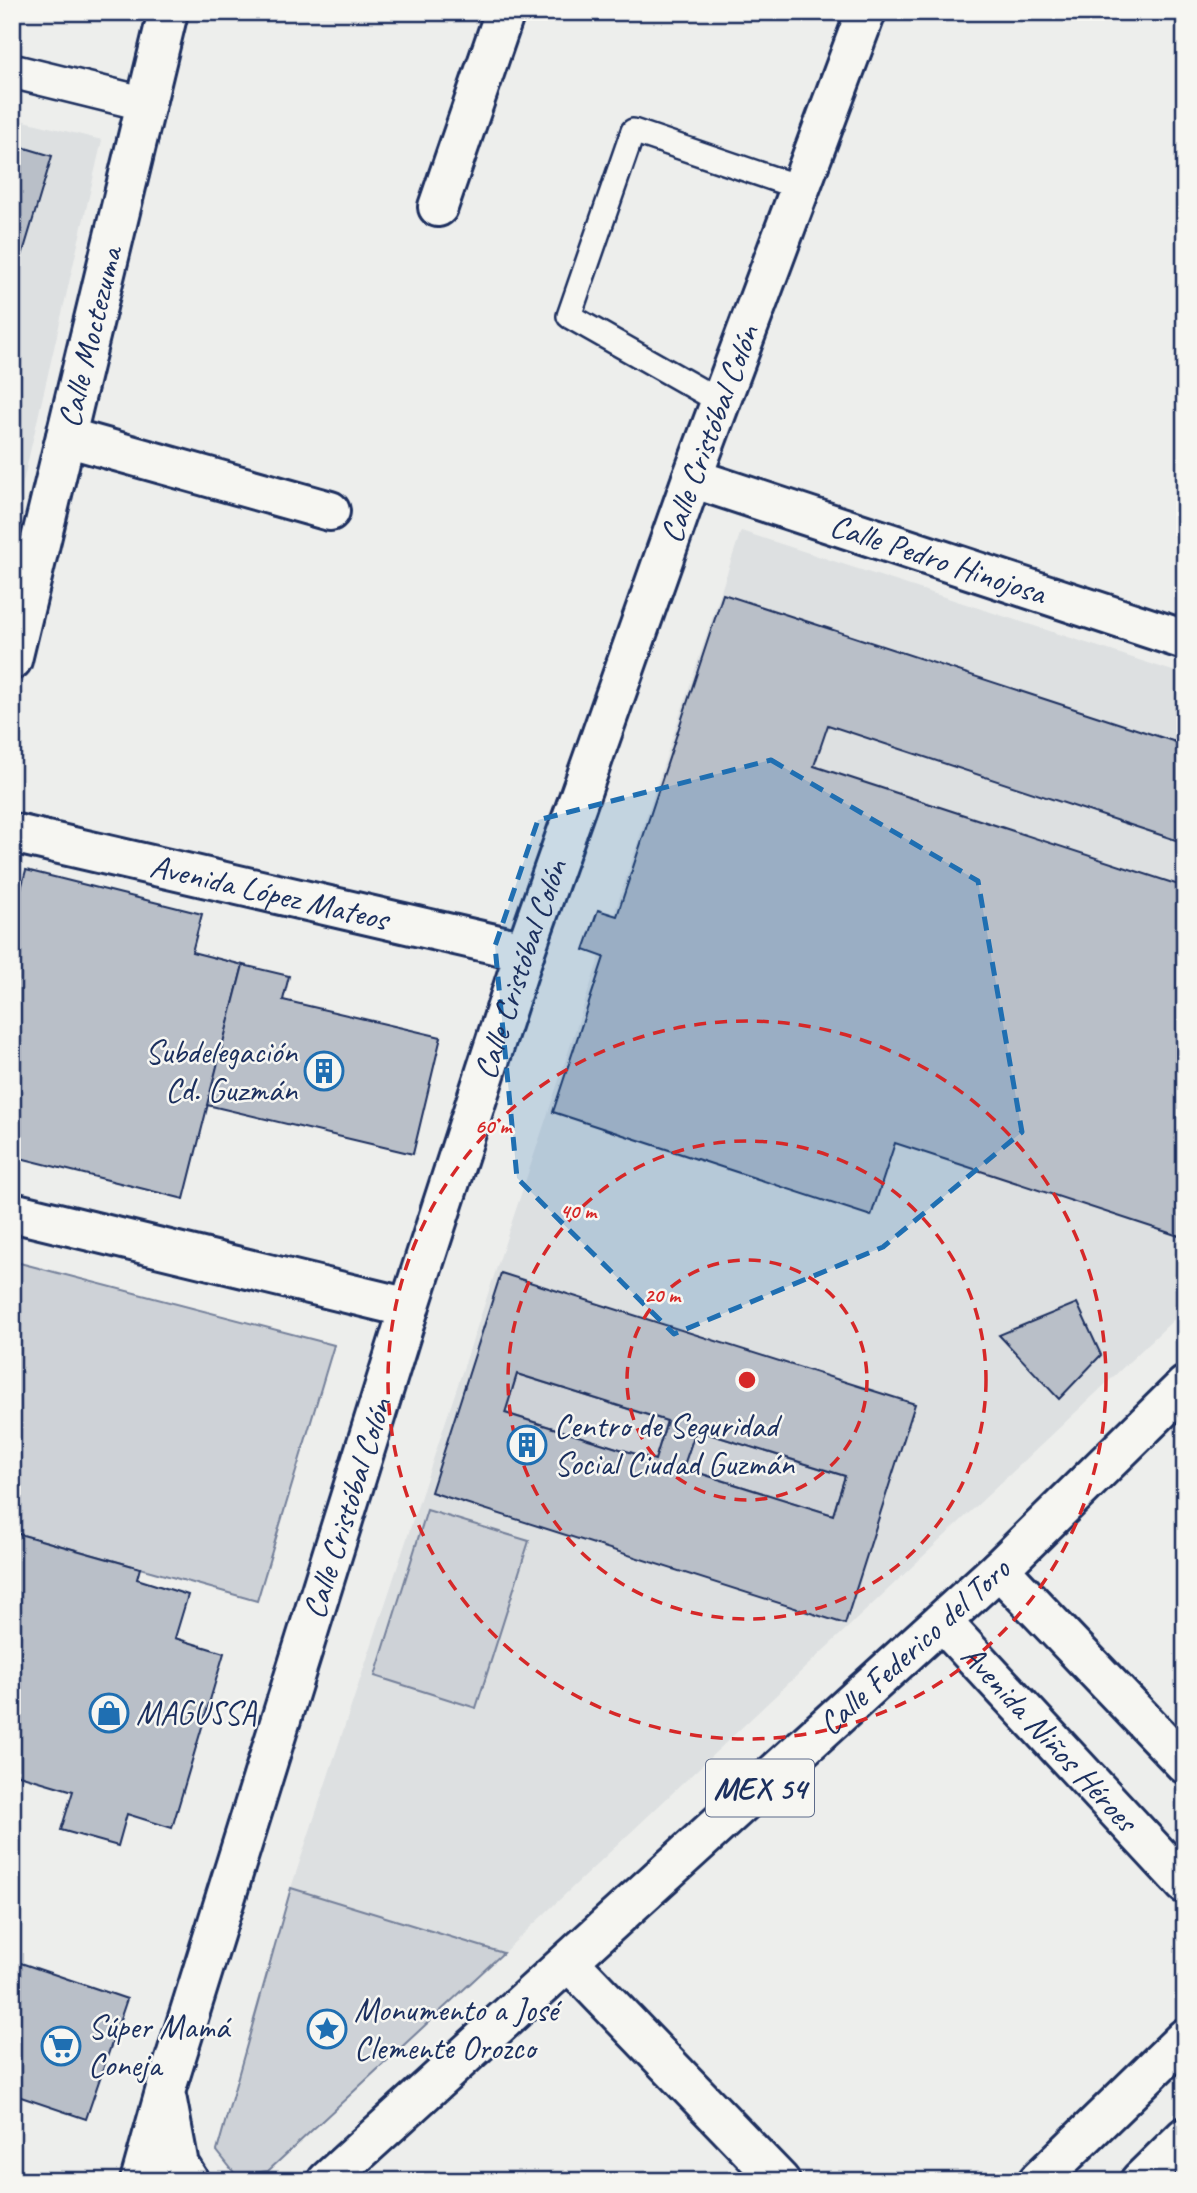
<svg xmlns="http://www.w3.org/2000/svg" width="1197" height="2193" font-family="Caveat,sans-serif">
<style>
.built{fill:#dde0e1}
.green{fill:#ced2d7;stroke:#74809a;stroke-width:2}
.building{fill:#b9bfc8;stroke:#1b2f5e;stroke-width:2;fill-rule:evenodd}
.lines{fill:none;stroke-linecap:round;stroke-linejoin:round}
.service-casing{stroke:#1b2f5e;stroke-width:28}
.pedestrian-casing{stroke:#1b2f5e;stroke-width:38}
.minor-casing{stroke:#1b2f5e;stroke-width:44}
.primary-casing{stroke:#1b2f5e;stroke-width:44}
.service{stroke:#f6f6f2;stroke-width:23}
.pedestrian{stroke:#f6f6f2;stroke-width:33}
.minor{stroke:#f6f6f2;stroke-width:38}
.primary{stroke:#f6f6f2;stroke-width:38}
.marked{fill:#1f6fb2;fill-opacity:0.2;stroke:#1f6fb2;stroke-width:5;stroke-dasharray:14 9;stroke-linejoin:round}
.ring{fill:none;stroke:#d62828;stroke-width:3.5;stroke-dasharray:12 9}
.labels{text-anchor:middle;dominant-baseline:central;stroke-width:5;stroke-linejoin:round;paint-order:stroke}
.shield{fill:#f6f6f2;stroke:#5d6b8a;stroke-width:2}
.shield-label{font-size:32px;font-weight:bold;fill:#1b2f5e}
.street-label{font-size:33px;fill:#1b2f5e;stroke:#f6f6f2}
.poi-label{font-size:33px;fill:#1b2f5e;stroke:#f6f6f2;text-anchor:start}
.centre{fill:#d62828;stroke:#f6f6f2;stroke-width:3.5}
.ring-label{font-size:21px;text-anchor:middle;font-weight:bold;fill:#d62828;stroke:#f6f6f2;stroke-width:5;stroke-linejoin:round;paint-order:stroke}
</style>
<rect width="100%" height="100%" fill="#edeeec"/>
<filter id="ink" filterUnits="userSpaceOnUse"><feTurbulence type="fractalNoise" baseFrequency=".0143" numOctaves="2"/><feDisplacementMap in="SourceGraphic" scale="14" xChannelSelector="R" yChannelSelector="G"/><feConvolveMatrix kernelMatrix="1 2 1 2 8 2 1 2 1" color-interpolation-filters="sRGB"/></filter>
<g filter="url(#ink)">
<!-- built -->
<g class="built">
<path d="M 12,118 L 102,140 L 12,530 Z"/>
<path d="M 741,531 L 1185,675 L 1185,1309 L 503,1953 L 291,1888 Z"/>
</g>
<!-- green -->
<g class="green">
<path d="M 12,1261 L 334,1345 L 257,1601 L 12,1532 Z"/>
<path d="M 517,1374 L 667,1421 L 655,1460 L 505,1413 Z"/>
<path d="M 696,1430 L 845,1476 L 833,1515 L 683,1468 Z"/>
<path d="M 427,1510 L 529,1541 L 476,1708 L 375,1676 Z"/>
<path d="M 291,1888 L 503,1953 L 268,2171 L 236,2175 L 217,2151 Z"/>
</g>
<!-- building -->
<g class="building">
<path d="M 12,144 L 52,156 L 12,289 Z"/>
<path d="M 723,594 L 1185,745 L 1185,843 L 828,725 L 814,766 L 1185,887 L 1185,1238 L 895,1143 L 871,1216 L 553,1112 L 604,957 L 584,950 L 598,910 L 617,916 Z"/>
<path d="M 26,870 L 202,914 L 192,952 L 243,965 L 184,1199 L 12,1156 L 12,923 Z"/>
<path d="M 243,965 L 289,976 L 283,1000 L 441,1037 L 413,1154 L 207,1105 Z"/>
<path d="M 501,1273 L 915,1404 L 845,1624 L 431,1492 ZM 517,1374 L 667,1421 L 655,1460 L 505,1413 ZM 696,1430 L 845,1476 L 833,1515 L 683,1468 Z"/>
<path d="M 1077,1303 L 1101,1355 L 1059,1399 L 999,1335 Z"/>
<path d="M 12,1532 L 140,1568 L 137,1579 L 188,1595 L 175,1638 L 224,1653 L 172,1828 L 127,1814 L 118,1846 L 61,1830 L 73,1791 L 12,1773 Z"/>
<path d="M 12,1960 L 127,1999 L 86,2119 L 12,2094 Z"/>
</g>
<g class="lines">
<defs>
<path id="service" d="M 721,402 L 569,316 L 633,131 L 801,188"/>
<path id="pedestrian" d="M 12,71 L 146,104"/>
<g id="minor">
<path d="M 438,207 L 505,12"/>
<path d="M 66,437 L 330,511"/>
<path id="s1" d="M 692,478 L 1185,640"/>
<path id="s2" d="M 12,660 L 168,12"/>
<path id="s3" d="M 12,833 L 525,951"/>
<path d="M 12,1212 L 409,1308"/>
<path d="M 999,1569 L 1185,1764"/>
<path id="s4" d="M 942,1622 L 1185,1884"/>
<path d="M 569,1962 L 780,2181"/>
<path d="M 1038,2181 L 1185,2038"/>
<path d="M 1140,2181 L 1185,2137"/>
</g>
<g id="primary">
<path d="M 167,2101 L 179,2165 L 189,2181"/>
<path id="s5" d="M 140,2181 L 165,2092 L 409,1308 L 525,951 L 692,478 L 866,12"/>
<path id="s6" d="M 327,2181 L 999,1569 L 1185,1386"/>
</g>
</defs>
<!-- service casing -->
<use href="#service" class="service-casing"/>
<!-- pedestrian casing -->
<use href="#pedestrian" class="pedestrian-casing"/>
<!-- minor casing -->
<use href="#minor" class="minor-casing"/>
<!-- primary casing -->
<use href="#primary" class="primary-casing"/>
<!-- service -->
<use href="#service" class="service"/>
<!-- pedestrian -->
<use href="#pedestrian" class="pedestrian"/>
<!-- minor -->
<use href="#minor" class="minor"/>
<!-- primary -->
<use href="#primary" class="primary"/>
</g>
</g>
<!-- marked area -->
<path class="marked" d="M 771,760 L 978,881 L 1022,1132 L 883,1247 L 674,1334 L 517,1178 L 495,946 L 538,820 Z"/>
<!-- distance rings -->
<g class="ring">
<circle cx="747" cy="1380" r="120"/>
<circle cx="747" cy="1380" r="239"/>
<circle cx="747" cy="1380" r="359"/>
</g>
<!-- icons -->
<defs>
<symbol id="building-ring" viewBox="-11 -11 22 22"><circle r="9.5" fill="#f6f6f2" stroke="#1f6fb2" stroke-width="1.5"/><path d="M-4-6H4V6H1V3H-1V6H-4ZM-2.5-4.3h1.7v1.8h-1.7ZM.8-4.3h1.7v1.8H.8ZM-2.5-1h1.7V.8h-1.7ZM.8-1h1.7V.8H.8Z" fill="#1f6fb2"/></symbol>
<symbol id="shop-ring" viewBox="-11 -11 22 22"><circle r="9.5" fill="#f6f6f2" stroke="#1f6fb2" stroke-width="1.5"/><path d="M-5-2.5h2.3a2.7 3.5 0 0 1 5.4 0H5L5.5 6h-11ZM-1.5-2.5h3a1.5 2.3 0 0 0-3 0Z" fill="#1f6fb2"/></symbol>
<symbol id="sight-ring" viewBox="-11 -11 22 22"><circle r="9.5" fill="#f6f6f2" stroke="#1f6fb2" stroke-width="1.5"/><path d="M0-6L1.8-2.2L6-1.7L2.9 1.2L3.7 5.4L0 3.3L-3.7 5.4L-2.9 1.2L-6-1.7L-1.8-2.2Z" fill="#1f6fb2"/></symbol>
<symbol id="supermarket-ring" viewBox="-11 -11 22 22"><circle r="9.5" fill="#f6f6f2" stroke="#1f6fb2" stroke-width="1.5"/><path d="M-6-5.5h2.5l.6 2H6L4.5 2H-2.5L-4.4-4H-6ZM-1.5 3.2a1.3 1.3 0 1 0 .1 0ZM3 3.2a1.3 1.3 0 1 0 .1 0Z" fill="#1f6fb2"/></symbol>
</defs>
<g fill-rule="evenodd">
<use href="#building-ring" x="302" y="1049" width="44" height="44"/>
<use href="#building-ring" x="505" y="1423" width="44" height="44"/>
<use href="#shop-ring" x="87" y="1691" width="44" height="44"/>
<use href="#sight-ring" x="305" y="2007" width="44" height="44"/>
<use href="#supermarket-ring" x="39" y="2024" width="44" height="44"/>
</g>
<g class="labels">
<!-- shield labels -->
<rect class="shield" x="706" y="1759.5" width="108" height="57" rx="5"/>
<g class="shield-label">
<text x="760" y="1788">MEX 54</text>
</g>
<!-- street labels -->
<g class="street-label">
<text stroke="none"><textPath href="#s2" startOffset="332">Calle Moctezuma</textPath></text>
<text stroke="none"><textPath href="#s5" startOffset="1838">Calle Cristóbal Colón</textPath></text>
<text stroke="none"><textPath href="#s1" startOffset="259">Calle Pedro Hinojosa</textPath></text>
<text stroke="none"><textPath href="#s3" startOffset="264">Avenida López Mateos</textPath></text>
<text stroke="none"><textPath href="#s5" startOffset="1270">Calle Cristóbal Colón</textPath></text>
<text stroke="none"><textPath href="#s5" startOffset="704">Calle Cristóbal Colón</textPath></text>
<text stroke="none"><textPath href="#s6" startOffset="794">Calle Federico del Toro</textPath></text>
<text stroke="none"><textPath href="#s4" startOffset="158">Avenida Niños Héroes</textPath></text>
</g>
<!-- poi labels -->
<g class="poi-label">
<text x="297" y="1052" text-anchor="end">Subdelegación<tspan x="297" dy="38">Cd. Guzmán</tspan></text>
<text x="554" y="1426">Centro de Seguridad<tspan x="554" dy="38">Social Ciudad Guzmán</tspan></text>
<text x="136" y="1713">MAGUSSA</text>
<text x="354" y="2010">Monumento a José<tspan x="354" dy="38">Clemente Orozco</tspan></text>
<text x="88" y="2027">Súper Mamá<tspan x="88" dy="38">Coneja</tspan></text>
</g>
</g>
<circle cx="747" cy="1380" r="10" class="centre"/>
<g class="ring-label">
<text x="493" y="1133">60 m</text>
<text x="578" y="1218">40 m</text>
<text x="662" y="1302">20 m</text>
</g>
<!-- margin -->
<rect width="1197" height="2193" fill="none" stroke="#f6f6f2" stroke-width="42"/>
<rect x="21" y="21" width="1155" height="2151" fill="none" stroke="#1b2f5e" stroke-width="2.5" filter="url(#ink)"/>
</svg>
